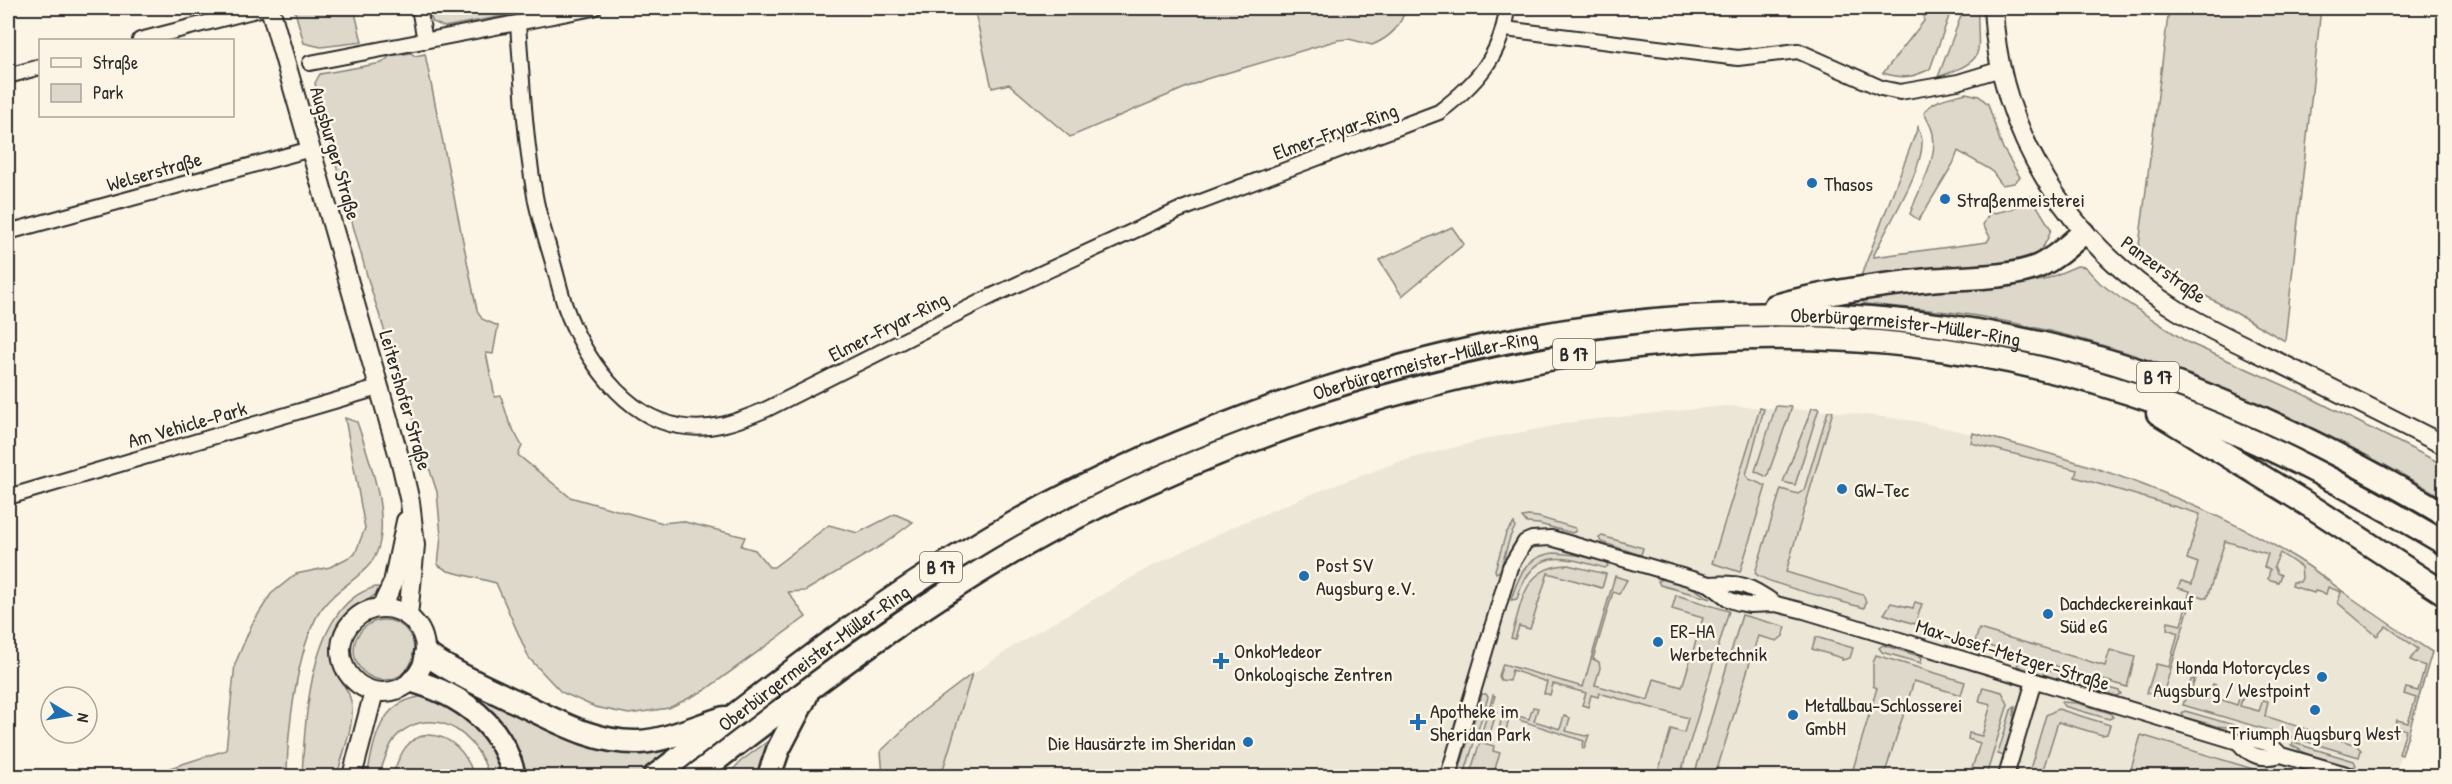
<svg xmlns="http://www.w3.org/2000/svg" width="2452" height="784" font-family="'Patrick Hand',sans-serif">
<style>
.built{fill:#ece6d7}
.green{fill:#ded8ca;stroke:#84827a;stroke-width:1.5}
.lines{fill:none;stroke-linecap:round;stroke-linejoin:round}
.minor-casing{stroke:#2b2b2b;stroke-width:18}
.tertiary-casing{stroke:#2b2b2b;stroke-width:22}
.trunk-casing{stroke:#2b2b2b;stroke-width:27}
.minor{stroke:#fcf5e5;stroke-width:14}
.tertiary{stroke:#fcf5e5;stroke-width:18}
.trunk{stroke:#fcf5e5;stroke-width:22}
.poi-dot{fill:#1f6fb2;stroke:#fcf5e5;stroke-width:2}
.labels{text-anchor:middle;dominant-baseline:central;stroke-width:5;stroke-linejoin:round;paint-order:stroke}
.shield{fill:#fcf5e5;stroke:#6a6863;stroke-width:1.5}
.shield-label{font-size:18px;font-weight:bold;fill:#2b2b2b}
.street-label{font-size:20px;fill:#2b2b2b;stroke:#fcf5e5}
.poi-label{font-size:20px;fill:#2b2b2b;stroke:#fcf5e5;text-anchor:start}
</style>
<rect width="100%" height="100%" fill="#fcf5e5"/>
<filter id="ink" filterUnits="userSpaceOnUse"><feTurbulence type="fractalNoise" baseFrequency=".0167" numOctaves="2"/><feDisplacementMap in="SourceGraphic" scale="12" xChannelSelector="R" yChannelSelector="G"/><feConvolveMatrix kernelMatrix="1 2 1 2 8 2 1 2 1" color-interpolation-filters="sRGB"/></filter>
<g filter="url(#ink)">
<!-- built -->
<path class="built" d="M 1725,406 L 1833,411 L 1915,421 L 2058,454 L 2098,467 L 2185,501 L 2297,559 L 2388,624 L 2432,652 L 2395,776 L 941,776 L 973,674 L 1020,642 L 1150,567 L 1235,526 L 1309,495 L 1398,462 L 1491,438 L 1579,421 Z"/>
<!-- green -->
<g class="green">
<path d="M 294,8 L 354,8 L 362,42 L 321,47 L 304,43 Z"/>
<path d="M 426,8 L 546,8 L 444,27 L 433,22 Z"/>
<path d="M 996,8 L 1406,8 C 1400,27 1391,37 1372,45 L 1349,39 L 1338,40 L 1206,79 L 1070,137 L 1009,84 L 992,88 L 975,12 Z"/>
<path d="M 1924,8 L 1952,8 L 1930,69 C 1912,78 1902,79 1883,73 L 1924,21 Z"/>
<path d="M 1964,8 L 1978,8 C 1976,54 1991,59 1938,77 Z"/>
<path d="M 2169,8 L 2321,8 L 2285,341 L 2185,284 L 2138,253 Z"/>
<path d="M 411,53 L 415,56 L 425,54 L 477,310 L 482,319 L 498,326 L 493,354 L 486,353 L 495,397 L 501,396 L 509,422 L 522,446 L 518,455 L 570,497 L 663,523 L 681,521 L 745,537 L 741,546 L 755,550 L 769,567 L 774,567 L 829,525 L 858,533 L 895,514 L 913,522 L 884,544 L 805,591 L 788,592 L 806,617 L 705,690 L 669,708 L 629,714 L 595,707 L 561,692 L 529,658 L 496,583 L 448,571 L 438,565 L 441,536 L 437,492 L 370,286 L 320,108 L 315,83 L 320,74 L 382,63 L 390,56 Z"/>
<path d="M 1966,93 L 1979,96 L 1988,104 L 2002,147 L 2020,177 L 2014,183 L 2002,185 L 1991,170 L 1958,151 L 1953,164 L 1919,220 L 1910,214 C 1918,189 1938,162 1933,134 C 1932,127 1927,119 1924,113 C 1932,99 1952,97 1966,93 Z"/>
<path d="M 1918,127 C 1919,132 1922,136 1922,141 C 1924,170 1885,229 1873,257 L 1987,242 L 1990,237 L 1983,225 L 1989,214 L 2012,209 L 2031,196 L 2051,229 C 2046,247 2039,254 2022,261 L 1861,276 Z"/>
<path d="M 1452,227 L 1464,244 L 1402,296 L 1379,260 Z"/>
<path d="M 2077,266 L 2085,267 L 2100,283 L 2123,300 L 2187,342 L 2303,394 L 2444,465 L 2444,498 C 2298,414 2151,347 1983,317 C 1944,310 1904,308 1866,304 L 1861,301 L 1865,296 L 2015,285 L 2044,280 Z"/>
<path d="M 1776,406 L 1792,407 L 1767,477 L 1755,471 Z"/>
<path d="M 1760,408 L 1764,409 L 1746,475 L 1749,479 L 1766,486 L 1740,572 L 1712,563 Z"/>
<path d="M 1812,408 L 1819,408 L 1795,485 L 1783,482 Z"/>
<path d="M 1828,411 L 1833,411 L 1786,572 L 1863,595 L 1866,602 L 1864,608 C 1845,602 1765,584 1755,573 L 1781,489 L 1798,494 L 1804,490 Z"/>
<path d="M 345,418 L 357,422 C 369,458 397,531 370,564 C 355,582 335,589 320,611 C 297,647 287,734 287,776 L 145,776 L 226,750 L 235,664 L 252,624 L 271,594 L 296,574 L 330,567 L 355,554 L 365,528 Z"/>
<path d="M 1973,433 C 2086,461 2196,498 2296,558 C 2314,569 2331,583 2349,596 C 2376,615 2404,634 2432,652 L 2402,755 L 2399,754 L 2406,730 L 2395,726 L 2397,720 L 2408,723 L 2416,698 L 2404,694 L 2406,688 L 2418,691 L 2425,666 L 2410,660 L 2418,649 L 2386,626 L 2377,636 L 2338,603 L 2341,592 L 2328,587 L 2326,594 L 2315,591 L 2314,593 L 2292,586 L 2293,582 L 2300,582 L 2302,578 L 2301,567 L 2280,553 L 2274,566 L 2277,573 L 2281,575 L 2278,582 L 2268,579 L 2270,569 L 2264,567 L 2268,554 L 2225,541 L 2207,598 L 2193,594 L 2162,698 L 2147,693 L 2156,664 L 2169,667 L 2178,633 L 2167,629 L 2168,622 L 2181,625 L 2190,591 L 2178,588 L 2181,581 L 2192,584 L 2198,563 L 2187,559 L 2200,514 L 2075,477 L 2077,470 L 1971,443 Z"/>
<path d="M 1528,516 L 1538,517 L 1575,528 L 1576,531 L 1572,533 L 1539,524 L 1527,523 L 1522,517 Z"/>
<path d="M 1514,523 L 1515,527 L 1510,537 L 1500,571 L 1496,573 L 1495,570 L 1506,533 Z"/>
<path d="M 1602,536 L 1643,548 L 1641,555 L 1601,542 L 1599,538 Z"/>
<path d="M 1555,553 L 1577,555 L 1606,562 L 1608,566 L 1605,568 C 1561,556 1533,546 1517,599 L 1511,600 C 1518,576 1527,555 1555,553 Z"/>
<path d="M 1568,565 L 1606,574 L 1602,588 L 1548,573 L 1530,629 L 1519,626 L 1515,639 L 1511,638 C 1522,603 1523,566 1568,565 Z"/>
<path d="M 1615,576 L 1627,580 L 1619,594 L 1613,592 L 1593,659 L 1599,662 L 1600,668 L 1595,685 L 1648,700 L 1654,679 L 1682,687 L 1703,618 L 1672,609 L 1676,595 L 1729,611 L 1680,776 L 1657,776 L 1671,729 L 1684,733 L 1688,718 L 1599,693 L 1598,697 L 1591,695 L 1588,707 L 1582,705 L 1586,693 L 1553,684 L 1550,695 L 1544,693 L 1547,682 L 1512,670 L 1509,681 L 1501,680 L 1499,676 L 1503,664 L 1583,687 Z"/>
<path d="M 1663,579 L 1693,588 L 1711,599 L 1660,585 L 1658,581 Z"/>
<path d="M 376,587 L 382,588 C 370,603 350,606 340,623 C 329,640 328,662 340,679 C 346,689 352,697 352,709 C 353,728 342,756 337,776 L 302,776 C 305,722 309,603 376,587 Z"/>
<path d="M 1915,602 L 1922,604 L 1915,624 L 1884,614 L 1891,603 L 1913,608 Z"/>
<path d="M 1742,615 L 1786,627 L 1783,636 L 1777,641 L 1758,636 L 1715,776 L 1694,776 Z"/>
<circle cx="384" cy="650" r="30"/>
<path d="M 1979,629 L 2105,666 L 2110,650 L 2135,657 L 2127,687 L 1975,642 Z"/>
<path d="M 1816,637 L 1853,648 L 1850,658 L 1842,660 L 1842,658 L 1812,649 Z"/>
<path d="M 1883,645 L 1922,657 L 1921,663 L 1882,652 L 1879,648 Z"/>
<path d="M 1876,655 L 1965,682 L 1961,695 L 1914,681 L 1884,776 L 1851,776 L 1877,688 L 1873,686 L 1873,663 Z"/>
<path d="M 2023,662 L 2059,673 L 2060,680 L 2017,666 L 2018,663 Z"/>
<path d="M 434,672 L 483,697 L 669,746 L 671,749 L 639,776 L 523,776 L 433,677 Z"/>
<path d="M 972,674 L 941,776 L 883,776 L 881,751 L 922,712 Z"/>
<path d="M 2073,677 L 2119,691 L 2121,694 L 2116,696 L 2067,682 L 2069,678 Z"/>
<path d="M 2195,679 L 2191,691 L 2209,696 L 2213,684 L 2216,685 L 2213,697 L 2237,705 L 2241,692 L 2244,693 L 2240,706 L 2259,711 L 2263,700 L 2268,701 L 2265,716 L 2356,745 L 2361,750 L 2359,757 L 2183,705 L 2191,680 Z"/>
<path d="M 1983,687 L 2002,692 L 2008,704 L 1986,776 L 1957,776 L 1958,771 L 1970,775 L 1980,743 L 1968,739 L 1969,733 L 1982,736 L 1991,704 L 1979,701 Z"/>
<path d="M 1482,694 L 1486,694 L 1488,697 L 1465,772 L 1459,771 Z"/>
<path d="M 1493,695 L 1495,696 L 1491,708 L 1497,710 L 1489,737 L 1481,735 Z"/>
<path d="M 426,696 L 467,716 L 489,740 L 504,776 L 489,776 C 480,745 453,715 419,723 C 411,725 401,731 395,738 C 387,749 383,764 379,776 L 367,776 C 375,738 379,700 426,696 Z"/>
<path d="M 2061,702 L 2077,703 L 2110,713 L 2113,717 L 2109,719 L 2064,706 Z"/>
<path d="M 1533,707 L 1538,708 L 1534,721 L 1560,729 L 1564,716 L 1570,718 L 1566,731 L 1585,736 L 1589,735 L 1584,749 L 1582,748 L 1584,741 L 1510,717 L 1504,736 L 1498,734 L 1503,712 L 1529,719 Z"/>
<path d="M 2015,707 L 2012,731 L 2004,756 L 1998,754 L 2011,710 Z"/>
<path d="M 2058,709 L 2110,725 L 2107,734 L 2102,735 L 2058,722 L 2041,776 L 2028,776 L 2046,715 Z"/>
<path d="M 2185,711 L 2234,725 L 2235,728 L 2216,726 L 2184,717 L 2182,713 Z"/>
<path d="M 428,735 C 452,735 467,754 474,776 L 392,776 C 399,758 405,737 428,735 Z"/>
<path d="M 2141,735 L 2276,776 L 2279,776 L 2129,776 Z"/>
<path d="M 771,739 L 761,762 L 758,776 L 727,776 L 741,761 Z"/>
<path d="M 1480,742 L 1494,746 L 1493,751 L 1500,753 L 1494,772 L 1507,776 L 1469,776 Z"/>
<path d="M 2294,743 L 2354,761 L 2356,765 L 2352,768 L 2307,754 L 2291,745 Z"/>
</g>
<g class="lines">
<defs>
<g id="minor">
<path d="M 419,8 L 425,41"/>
<path d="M 518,24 C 522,81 525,139 535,196 C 538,214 544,231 549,249 C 555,268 559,287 565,306 C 583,356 624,417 679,426 C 711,432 739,421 767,409 L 992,296 L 1177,211 L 1439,112 C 1476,84 1502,55 1507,8"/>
<path d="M 1505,29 L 1738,58 L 1798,51 L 1881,88 L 1900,92 L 1958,82 L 2001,69"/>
<path d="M 140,40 L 264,8"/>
<path d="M 310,63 L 594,8"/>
<path d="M 8,76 L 40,67"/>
<path d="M 8,232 L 311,149"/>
<path d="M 8,497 L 378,388"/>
<path d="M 1709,584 C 1741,582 1750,585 1776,604"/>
<path d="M 2238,742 C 2250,757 2263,760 2281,755"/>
<path d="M 1448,776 L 1510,567 L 1525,542 L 1532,539 L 1551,538 L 1709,584 L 1730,600 L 1739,603 L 1749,605 L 1776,604 L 1804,611 L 2238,742 L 2251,739 L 2270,744 L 2281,755 L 2353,776"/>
<path d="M 2006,776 L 2034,681"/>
</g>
<g id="tertiary">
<path d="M 270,8 L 402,467 L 410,502 L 415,545 L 408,616"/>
<path d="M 1993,8 C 1999,135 2070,243 2177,310 C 2211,331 2249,348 2286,366 C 2339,392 2392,419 2444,445"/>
<circle cx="383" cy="650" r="42"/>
<path d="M 381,608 L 393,583 L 406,521"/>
<path d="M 352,776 L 374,692"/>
</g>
<g id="trunk">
<path d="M 1775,306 C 1825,292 1878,285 1929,280 C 1962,277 2009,279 2039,266 C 2056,258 2069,245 2083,233"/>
<path d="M 2158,413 L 2315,509 L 2444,593"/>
<path d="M 426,654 C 455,674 487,688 519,703 C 557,721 596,744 640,742 C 668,740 697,726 724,718"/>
<path d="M 413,681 C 462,695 502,724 514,776"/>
<path id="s1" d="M 655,776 C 753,702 850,622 955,558 C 1069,487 1192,433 1319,391 C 1566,311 1815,287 2069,350 C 2202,384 2327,445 2444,514"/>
<path d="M 695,776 C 800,695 907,612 1023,546 C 1136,482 1258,433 1384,397 C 1648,323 1900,311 2162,404 C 2261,439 2354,490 2444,543"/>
<path d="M 769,776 L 778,750 L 806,696"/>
</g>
</defs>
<!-- minor casing -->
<use href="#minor" class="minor-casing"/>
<!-- tertiary casing -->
<use href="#tertiary" class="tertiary-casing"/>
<!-- trunk casing -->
<use href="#trunk" class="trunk-casing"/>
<!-- minor -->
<use href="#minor" class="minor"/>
<!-- tertiary -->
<use href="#tertiary" class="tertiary"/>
<!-- trunk -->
<use href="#trunk" class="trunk"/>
</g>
</g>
<!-- markers -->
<g class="poi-dot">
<circle cx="1812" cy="183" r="6"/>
<circle cx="1945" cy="199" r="6"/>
<circle cx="1842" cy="489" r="6"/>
<circle cx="1304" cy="576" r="6"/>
<circle cx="2048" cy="614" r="6"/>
<circle cx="1658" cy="642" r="6"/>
<path d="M1218 652h6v6h6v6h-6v6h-6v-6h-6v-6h6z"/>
<circle cx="2322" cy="677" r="6"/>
<circle cx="2315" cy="710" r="6"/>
<circle cx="1793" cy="715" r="6"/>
<path d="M1415 713h6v6h6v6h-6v6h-6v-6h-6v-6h6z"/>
<circle cx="1248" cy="742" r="6"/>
</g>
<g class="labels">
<!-- shield labels -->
<g class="shield">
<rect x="1553" y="339" width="42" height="30" rx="4.5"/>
<rect x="2137" y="362" width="42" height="30" rx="4.5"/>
<rect x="920" y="552" width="42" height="30" rx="4.5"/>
</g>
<g class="shield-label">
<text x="1574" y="354">B 17</text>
<text x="2158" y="377">B 17</text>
<text x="941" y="567">B 17</text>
</g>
<!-- street labels -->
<g class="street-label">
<text transform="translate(1335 131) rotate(-20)">Elmer-Fryar-Ring</text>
<text transform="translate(336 153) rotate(74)">Augsburger Straße</text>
<text transform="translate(154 171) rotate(-16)">Welserstraße</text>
<text transform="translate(2164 269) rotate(36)">Panzerstraße</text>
<text transform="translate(888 326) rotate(-27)">Elmer-Fryar-Ring</text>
<text stroke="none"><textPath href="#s1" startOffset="1368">Oberbürgermeister-Müller-Ring</textPath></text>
<text stroke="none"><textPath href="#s1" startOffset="882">Oberbürgermeister-Müller-Ring</textPath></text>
<text transform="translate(406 400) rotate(74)">Leitershofer Straße</text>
<text transform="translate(187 424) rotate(-16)">Am Vehicle-Park</text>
<text transform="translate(2013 654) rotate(17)">Max-Josef-Metzger-Straße</text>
<text stroke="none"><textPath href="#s1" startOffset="198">Oberbürgermeister-Müller-Ring</textPath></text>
</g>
<!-- poi labels -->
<g class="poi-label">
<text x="1824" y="183">Thasos</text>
<text x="1957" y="199">Straßenmeisterei</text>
<text x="1854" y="489">GW-Tec</text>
<text x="1316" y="564">Post SV<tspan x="1316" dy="23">Augsburg e.V.</tspan></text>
<text x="2060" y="602">Dachdeckereinkauf<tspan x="2060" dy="23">Süd eG</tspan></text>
<text x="1670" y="630">ER-HA<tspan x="1670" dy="23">Werbetechnik</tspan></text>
<text x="1234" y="650">OnkoMedeor<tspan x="1234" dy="23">Onkologische Zentren</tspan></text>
<text x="2310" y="666" text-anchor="end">Honda Motorcycles<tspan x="2310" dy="23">Augsburg / Westpoint</tspan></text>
<text x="1805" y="704">Metallbau-Schlosserei<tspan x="1805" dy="23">GmbH</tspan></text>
<text x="1430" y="710">Apotheke im<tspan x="1430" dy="23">Sheridan Park</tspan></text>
<text x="2315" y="732" text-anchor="middle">Triumph Augsburg West</text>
<text x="1236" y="742" text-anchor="end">Die Hausärzte im Sheridan</text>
</g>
</g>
<!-- margin -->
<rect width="2452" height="784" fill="none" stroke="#fcf5e5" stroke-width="30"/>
<rect x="15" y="15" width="2422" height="754" fill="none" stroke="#2b2b2b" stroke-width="2" filter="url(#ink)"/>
<!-- legend -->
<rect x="39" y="39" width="195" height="78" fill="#fcf5e5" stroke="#a8a49b" stroke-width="1.5"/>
<rect x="51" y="58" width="30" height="9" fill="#fcf5e5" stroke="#a8a49b" stroke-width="1.5"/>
<text x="93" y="69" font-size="18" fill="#2b2b2b">Straße</text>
<rect x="51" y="84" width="30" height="18" fill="#ded8ca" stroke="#a8a49b" stroke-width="1.5"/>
<text x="93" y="99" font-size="18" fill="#2b2b2b">Park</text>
<!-- north arrow -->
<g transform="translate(69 715) rotate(101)"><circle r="28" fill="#fcf5e5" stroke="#a8a49b" stroke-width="1.5"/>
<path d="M0-4.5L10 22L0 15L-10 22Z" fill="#1f6fb2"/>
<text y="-9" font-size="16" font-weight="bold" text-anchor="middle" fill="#2b2b2b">N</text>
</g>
</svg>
